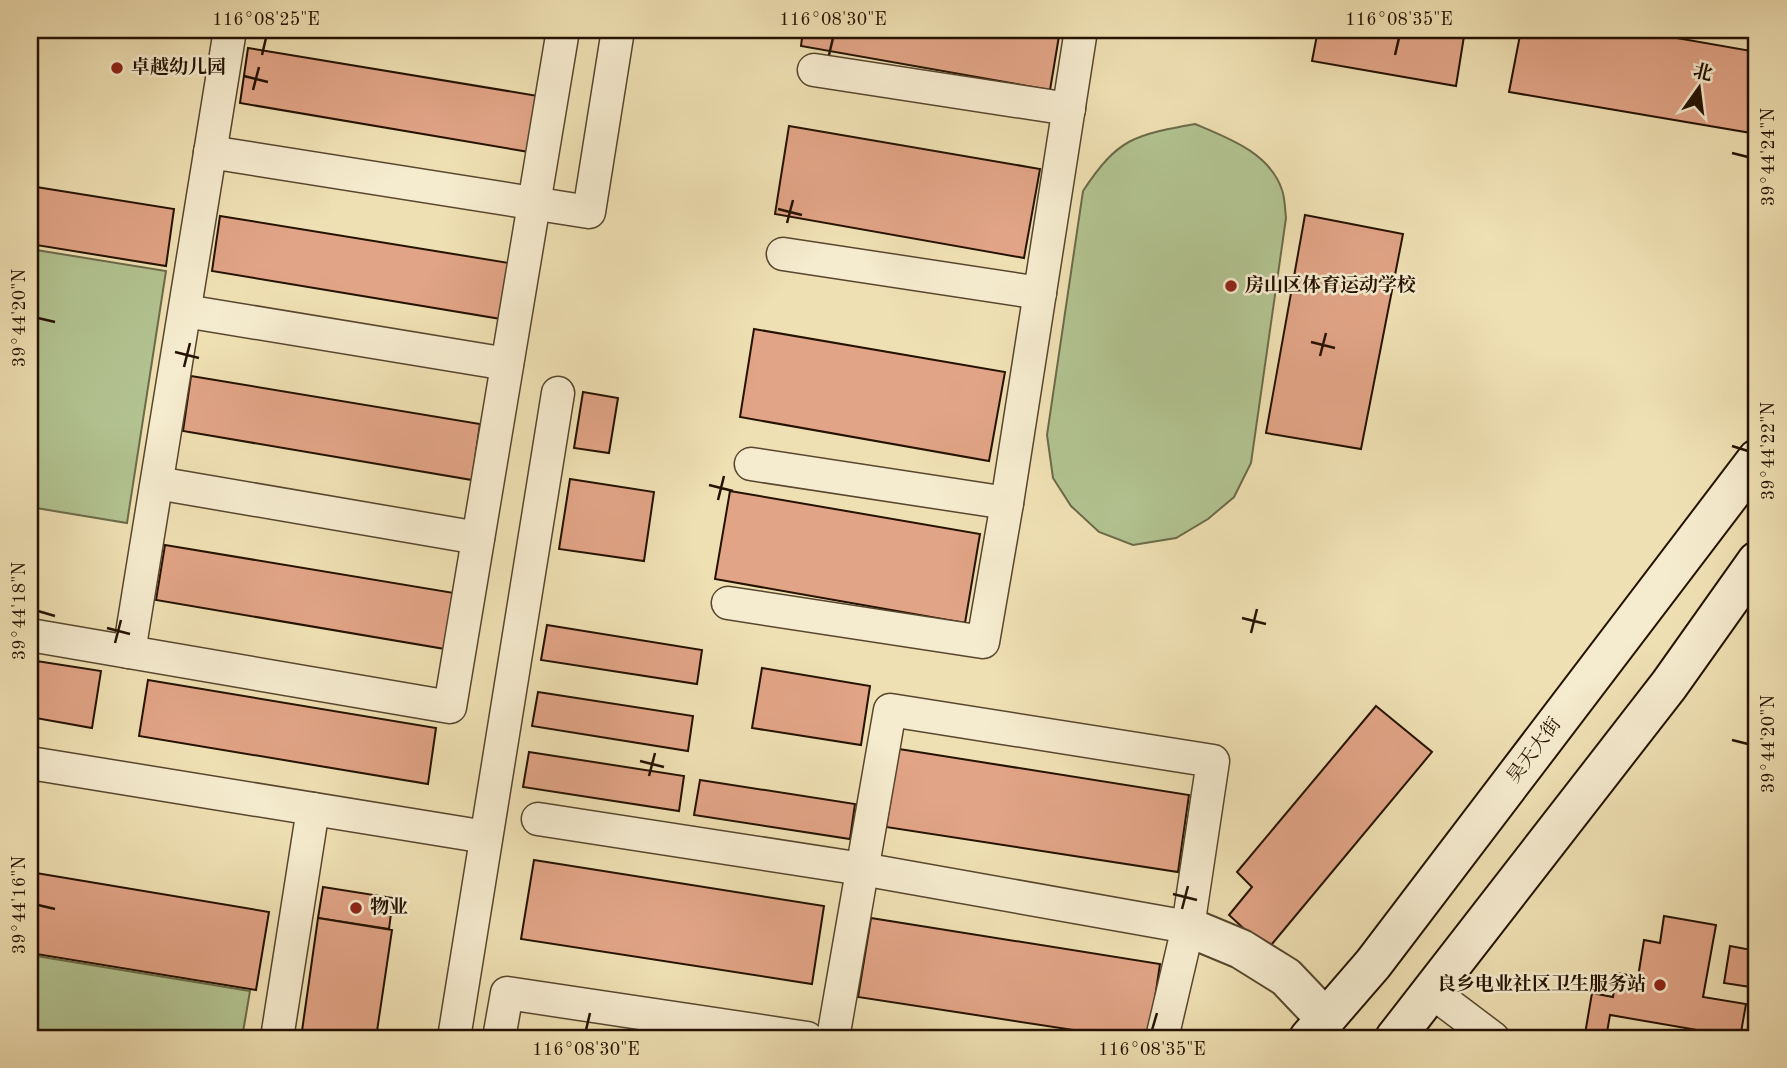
<svg xmlns="http://www.w3.org/2000/svg" width="1787" height="1068" font-family="'Old Standard TT','Noto Serif SC',serif">
<style>
.green{fill:#b2c391;stroke:#6c6a49;stroke-width:2}
.building{fill:#e1a486;stroke:#251201;stroke-width:2}
.lines{fill:none;stroke-linecap:round;stroke-linejoin:round}
.minor-casing{stroke:#58462e;stroke-width:35}
.tertiary-casing{stroke:#58462e;stroke-width:42}
.secondary-casing{stroke:#251201;stroke-width:42}
.minor{stroke:#f5ebce;stroke-width:32}
.tertiary{stroke:#f5ebce;stroke-width:38}
.secondary{stroke:#f5ebce;stroke-width:38}
.ticks{fill:none;stroke:#251201;stroke-width:2.5}
.poi-dot{fill:#8f2418;stroke:#f5ebce;stroke-width:2.5}
.labels{text-anchor:middle;dominant-baseline:central;stroke-width:5;stroke-linejoin:round;paint-order:stroke}
.poi-label{font-size:19px;font-weight:bold;fill:#251201;stroke:#f5ebce;text-anchor:start}
.street-label{font-size:19px;fill:#251201;stroke:#f5ebce}
.neatline{fill:none;stroke:#251201;stroke-width:2.5}
.ticks-label{font-size:18px;text-anchor:middle;fill:#251201}
</style>
<rect width="100%" height="100%" fill="#efe0b3"/>
<filter id="stains"><feTurbulence type="fractalNoise" baseFrequency=".00286" numOctaves="4"/><feColorMatrix values="0 0 0 0 .2 0 0 0 0 .09 0 0 0 0 .02 0 0 0 .5 -.17"/></filter>
<radialGradient id="worn" r=".72"><stop offset=".6" stop-color="#630" stop-opacity="0"/><stop offset="1" stop-color="#630" stop-opacity=".3"/></radialGradient>
<!-- green -->
<g class="green">
<path d="M 1195,124 C 1228,138 1270,153 1282,190 C 1285,198 1285,210 1286,218 L 1251,463 L 1234,497 L 1208,519 L 1176,538 L 1133,545 L 1099,532 L 1071,506 L 1053,478 L 1047,435 L 1083,191 C 1118,138 1134,135 1195,124 Z"/>
<path d="M 30,249 L 166,271 L 127,523 L 30,507 Z"/>
<path d="M 30,955 L 250,991 L 242,1038 L 30,1038 Z"/>
</g>
<!-- building -->
<g class="building">
<path d="M 803,30 L 1060,30 L 1050,90 L 801,46 Z"/>
<path d="M 1318,30 L 1465,30 L 1456,86 L 1312,61 Z"/>
<path d="M 1521,30 L 1631,30 L 1757,52 L 1757,134 L 1509,92 Z"/>
<path d="M 248,48 L 538,96 L 529,152 L 240,103 Z"/>
<path d="M 789,126 L 1040,169 L 1024,258 L 775,214 Z"/>
<path d="M 30,186 L 174,209 L 166,266 L 30,244 Z"/>
<path d="M 1305,215 L 1403,234 L 1361,449 L 1266,433 Z"/>
<path d="M 220,216 L 509,263 L 501,319 L 212,271 Z"/>
<path d="M 754,329 L 1005,372 L 989,461 L 740,417 Z"/>
<path d="M 191,376 L 480,424 L 472,480 L 183,431 Z"/>
<path d="M 583,392 L 618,398 L 609,453 L 574,448 Z"/>
<path d="M 570,479 L 654,492 L 644,561 L 559,549 Z"/>
<path d="M 730,491 L 980,534 L 965,623 L 715,579 Z"/>
<path d="M 165,545 L 454,593 L 445,649 L 156,600 Z"/>
<path d="M 547,625 L 702,650 L 697,684 L 541,660 Z"/>
<path d="M 30,660 L 101,671 L 92,728 L 30,717 Z"/>
<path d="M 762,668 L 870,686 L 861,745 L 752,728 Z"/>
<path d="M 148,680 L 436,728 L 428,784 L 139,736 Z"/>
<path d="M 538,692 L 693,716 L 688,751 L 532,726 Z"/>
<path d="M 1376,706 L 1432,752 L 1267,950 L 1229,915 L 1252,887 L 1237,872 Z"/>
<path d="M 899,749 L 1189,795 L 1178,872 L 886,827 Z"/>
<path d="M 529,752 L 684,776 L 679,811 L 523,787 Z"/>
<path d="M 700,780 L 855,804 L 850,839 L 694,815 Z"/>
<path d="M 534,860 L 824,906 L 812,984 L 521,939 Z"/>
<path d="M 30,872 L 269,912 L 256,990 L 30,953 Z"/>
<path d="M 323,887 L 393,898 L 389,929 L 318,918 Z"/>
<path d="M 1664,916 L 1716,925 L 1703,997 L 1746,1004 L 1740,1038 L 1708,1038 L 1709,1032 L 1610,1015 L 1606,1038 L 1585,1034 L 1592,993 L 1613,997 L 1617,973 L 1638,977 L 1644,940 L 1660,943 Z"/>
<path d="M 318,918 L 392,930 L 376,1038 L 301,1038 Z"/>
<path d="M 871,918 L 1160,964 L 1149,1038 L 1126,1038 L 858,997 Z"/>
<path d="M 1730,946 L 1757,951 L 1757,988 L 1724,983 Z"/>
</g>
<g class="lines">
<defs>
<g id="minor">
<path d="M 814,70 L 1069,109"/>
<path d="M 210,152 L 589,212 L 618,30"/>
<path d="M 783,254 L 1040,293"/>
<path d="M 185,311 L 507,364"/>
<path d="M 751,464 L 1007,503"/>
<path d="M 157,483 L 478,538"/>
<path d="M 728,603 L 983,642 L 1007,503 L 1081,30"/>
<path d="M 30,635 L 450,707 L 563,30"/>
<path d="M 129,652 L 230,30"/>
<path d="M 30,763 L 486,837"/>
<path d="M 538,819 L 862,869 L 1188,927"/>
<path d="M 1432,992 L 1493,1038"/>
<path d="M 277,1038 L 313,809"/>
<path d="M 454,1038 L 558,393"/>
<path d="M 499,1038 L 507,993 L 807,1038"/>
<path d="M 833,1038 L 890,710 L 1213,761 L 1188,927 L 1162,1038"/>
</g>
<path id="tertiary" d="M 1188,927 L 1241,949 L 1286,977 L 1326,1019"/>
<g id="secondary">
<path d="M 1309,1038 L 1373,964 L 1757,459"/>
<path d="M 1395,1038 L 1669,685 L 1757,561"/>
</g>
</defs>
<!-- minor casing -->
<use href="#minor" class="minor-casing"/>
<!-- tertiary casing -->
<use href="#tertiary" class="tertiary-casing"/>
<!-- secondary casing -->
<use href="#secondary" class="secondary-casing"/>
<!-- minor -->
<use href="#minor" class="minor"/>
<!-- tertiary -->
<use href="#tertiary" class="tertiary"/>
<!-- secondary -->
<use href="#secondary" class="secondary"/>
</g>
<!-- ticks -->
<path class="ticks" d="M 262,55 L 266,38M 829,55 L 833,38M 1395,55 L 1399,38M 244,76 L 268,82M 253,90 L 259,67M 1732,153 L 1748,157M 778,209 L 802,215M 787,223 L 793,200M 38,318 L 55,322M 1311,342 L 1335,348M 175,352 L 199,358M 1320,356 L 1326,333M 184,367 L 190,343M 1732,446 L 1748,451M 709,485 L 733,491M 718,500 L 724,476M 38,611 L 55,616M 1242,618 L 1266,624M 107,628 L 130,634M 1251,633 L 1257,609M 115,643 L 121,620M 1732,740 L 1748,744M 640,761 L 664,767M 649,776 L 655,753M 1173,894 L 1197,900M 38,905 L 55,909M 1182,909 L 1188,886M 586,1030 L 590,1013M 1152,1030 L 1157,1013"/>
<!-- markers -->
<g class="poi-dot">
<circle cx="117" cy="68" r="7"/>
<circle cx="1231" cy="286" r="7"/>
<circle cx="356" cy="908" r="7"/>
<circle cx="1660" cy="985" r="7"/>
</g>
<g class="labels">
<!-- poi labels -->
<g class="poi-label">
<text x="131" y="68">卓越幼儿园</text>
<text x="1245" y="286">房山区体育运动学校</text>
<text x="370" y="908">物业</text>
<text x="1646" y="985" text-anchor="end">良乡电业社区卫生服务站</text>
</g>
<!-- street labels -->
<g class="street-label">
<text transform="translate(1535 751) rotate(-53)">昊天大街</text>
</g>
</g>
<!-- margin -->
<rect width="1787" height="1068" fill="none" stroke="#efe0b3" stroke-width="77"/>
<!-- north arrow -->
<g transform="translate(1699 88) rotate(14)" stroke="#f5ebce" stroke-width="5" paint-order="stroke">
<path d="M0-5L12 26L0 18L-12 26Z" fill="#251201"/>
<text y="-10" font-size="19" font-weight="bold" text-anchor="middle" fill="#251201">北</text>
</g>
<rect x="38" y="38" width="1710" height="992" class="neatline"/>
<g class="ticks-label">
<text x="266" y="25">116°08'25"E</text>
<text x="833" y="25">116°08'30"E</text>
<text x="1399" y="25">116°08'35"E</text>
<text transform="translate(1768 157) rotate(-90)" y="6">39°44'24"N</text>
<text transform="translate(19 318) rotate(-90)" y="6">39°44'20"N</text>
<text transform="translate(1768 451) rotate(-90)" y="6">39°44'22"N</text>
<text transform="translate(19 611) rotate(-90)" y="6">39°44'18"N</text>
<text transform="translate(1768 744) rotate(-90)" y="6">39°44'20"N</text>
<text transform="translate(19 905) rotate(-90)" y="6">39°44'16"N</text>
<text x="586" y="1055">116°08'30"E</text>
<text x="1152" y="1055">116°08'35"E</text>
</g>
<rect width="100%" height="100%" filter="url(#stains)"/>
<rect width="100%" height="100%" fill="url(#worn)"/>
</svg>
